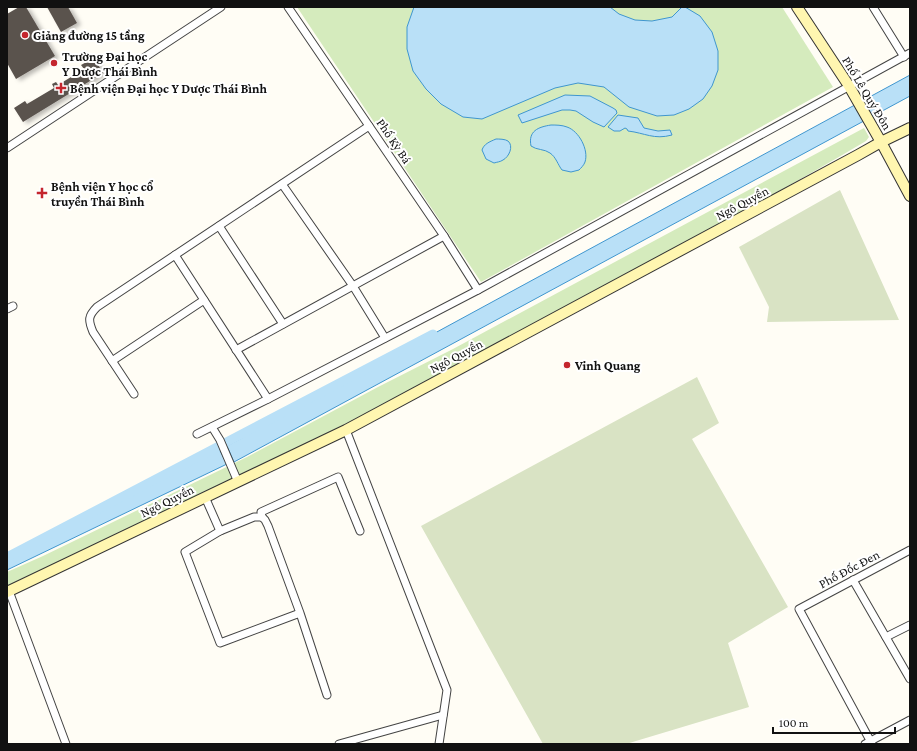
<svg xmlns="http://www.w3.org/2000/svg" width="917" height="751" font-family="'Crimson Pro',serif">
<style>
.green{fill:#d5ebbd}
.cemetery{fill:#d9e3c4}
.water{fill:#b9e0f7;stroke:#3f96cf}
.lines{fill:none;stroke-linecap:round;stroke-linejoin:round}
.canal{stroke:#b9e0f7;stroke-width:9}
.building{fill:#5a524d;filter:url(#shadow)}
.street-casing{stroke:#444;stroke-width:9}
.secondary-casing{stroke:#333;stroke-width:12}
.street{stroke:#fff;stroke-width:7}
.secondary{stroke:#fff6b0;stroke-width:10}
.poi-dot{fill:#c4262e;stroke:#fff;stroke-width:1.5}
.labels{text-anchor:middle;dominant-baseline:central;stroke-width:4;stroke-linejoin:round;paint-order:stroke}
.poi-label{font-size:13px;font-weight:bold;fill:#111;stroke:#fff;text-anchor:start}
.street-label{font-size:13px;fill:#111;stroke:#fff}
</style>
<defs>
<filter id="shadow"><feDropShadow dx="4" dy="2" stdDeviation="2" flood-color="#0004"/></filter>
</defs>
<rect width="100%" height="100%" fill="#fffdf5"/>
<!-- green -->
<g class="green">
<path d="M 297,7 L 782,7 L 833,87 L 481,282 Z"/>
<path d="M 864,128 L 869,137 L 866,141 C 775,195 682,245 590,295 C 490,349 390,403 289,454 C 196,500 101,543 7,586 L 7,572 L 43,556 L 247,457 L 378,387 L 453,349 Z"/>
</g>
<!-- cemetery -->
<g class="cemetery">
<path d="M 840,190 L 899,320 L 767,322 L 769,307 L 739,247 Z"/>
<path d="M 697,377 L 719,423 L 692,439 L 788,607 L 728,643 L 749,707 L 626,744 L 543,744 L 421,526 Z"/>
</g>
<!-- water -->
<g class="water">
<path d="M 414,7 L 610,7 L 619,14 L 635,20 L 652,21 L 672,17 L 682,7 L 685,7 L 700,16 L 712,32 L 718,51 L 718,70 L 712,86 L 703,99 L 689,109 L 674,115 L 657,116 L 629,107 L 604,87 L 578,83 L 555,88 L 482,119 L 463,117 L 441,104 L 426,89 L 413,71 L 407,49 L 407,27 Z"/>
<path d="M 910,75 L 910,96 L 234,462 L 227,446 Z"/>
<path d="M 565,95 L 590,96 L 613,108 L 616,110 L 617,113 L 604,127 L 593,122 L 576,111 L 570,110 L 562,110 L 522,123 L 518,115 Z"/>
<path d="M 618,115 L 638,118 L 644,128 L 658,131 L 670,130 L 672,135 C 654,140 645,133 628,131 L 627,129 L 625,128 L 620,131 L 614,131 L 608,127 Z"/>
<path d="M 551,125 C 556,125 562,125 567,127 C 579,131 589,150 585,162 C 584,165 581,168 579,170 L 571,172 L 562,170 C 558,165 556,157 550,153 C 545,149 536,150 531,146 C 528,131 538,127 551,125 Z"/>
<path d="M 496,139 C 499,139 505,139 508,141 C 514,146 509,157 503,160 C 500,162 497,162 494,163 L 486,159 L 482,150 C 484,144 489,142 496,139 Z"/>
<path d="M 218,447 L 227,464 L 7,570 L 7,557 Z"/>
</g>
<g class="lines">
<!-- canal -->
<path class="canal" d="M 7,557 L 433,334"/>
</g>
<!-- building -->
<g class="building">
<path d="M 19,7 L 26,7 L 55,56 L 16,79 L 7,63 L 7,14 Z"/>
<path d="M 47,7 L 68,7 L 77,23 L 61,32 Z"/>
<path d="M 94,58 L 103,73 L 23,122 L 14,108 L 25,101 L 27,104 L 54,88 L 52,84 L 56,82 L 58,85 L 84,69 L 81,65 Z"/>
</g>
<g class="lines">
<defs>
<g id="street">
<path d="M 288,7 L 444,236 L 478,290"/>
<path d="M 873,7 L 904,57"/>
<path d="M 7,148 L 221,7"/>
<path d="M 282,184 L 353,286 L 385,338"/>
<path d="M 219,226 L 283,324"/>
<path d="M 175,255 L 268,399"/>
<path d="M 7,309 L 13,306"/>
<path d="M 236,350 L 444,236"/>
<path d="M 112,361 L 204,300"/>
<path d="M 134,394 L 93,332 C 88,320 88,316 97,307 L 369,126"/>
<path d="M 212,427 L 220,440 L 238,482"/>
<path d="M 346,430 L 447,690 L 439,744"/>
<path d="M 197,434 L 268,399 L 478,290 L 910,53"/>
<path d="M 205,497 L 220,531"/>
<path d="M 262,517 L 261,512 L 338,477 L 360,531"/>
<path d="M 853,580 L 910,679"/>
<path d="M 9,591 L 66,744"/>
<path d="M 300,613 L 268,526 L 265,520 L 262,517 L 254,517 L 220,531 L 185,552 L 220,643 L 300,613 L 327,695"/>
<path d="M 886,637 L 910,625"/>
<path d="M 339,744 L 443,715"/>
<path d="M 865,744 L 910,720"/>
<path d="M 872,744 L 799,609 L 910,550"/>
</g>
<g id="secondary">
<path d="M 797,7 L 849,86 L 881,142 L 910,196"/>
<path d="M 7,592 L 346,430 L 858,155 L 881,142 L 910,128"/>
</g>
</defs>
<!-- street casing -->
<use href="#street" class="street-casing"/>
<!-- secondary casing -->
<use href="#secondary" class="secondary-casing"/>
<!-- street -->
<use href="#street" class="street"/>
<!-- secondary -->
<use href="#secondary" class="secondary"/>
</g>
<!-- markers -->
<g class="poi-dot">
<circle cx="25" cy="35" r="4"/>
<circle cx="54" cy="63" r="4"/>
<path d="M59 82h4v4h4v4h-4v4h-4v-4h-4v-4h4z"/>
<path d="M40 187h4v4h4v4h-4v4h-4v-4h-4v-4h4z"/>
<circle cx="567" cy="365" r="4"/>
</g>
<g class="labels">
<!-- poi labels -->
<g class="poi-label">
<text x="33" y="35">Giảng đường 15 tầng</text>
<text x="62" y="56">Trường Đại học<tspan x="62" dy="15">Y Dược Thái Bình</tspan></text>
<text x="70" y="88">Bệnh viện Đại học Y Dược Thái Bình</text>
<text x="51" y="186">Bệnh viện Y học cổ<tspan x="51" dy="15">truyền Thái Bình</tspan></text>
<text x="575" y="365">Vinh Quang</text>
</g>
<!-- street labels -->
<g class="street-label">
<text transform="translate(867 93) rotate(59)">Phố Lê Quý Đôn</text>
<text transform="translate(394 141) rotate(56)">Phố Kỳ Bá</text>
<text transform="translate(742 203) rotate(-28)">Ngô Quyền</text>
<text transform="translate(456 356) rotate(-28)">Ngô Quyền</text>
<text transform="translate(167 501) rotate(-26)">Ngô Quyền</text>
<text transform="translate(849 569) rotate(-28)">Phố Đốc Đen</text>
</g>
</g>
<!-- border -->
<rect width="917" height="751" fill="none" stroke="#111111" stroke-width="16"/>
<!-- scale -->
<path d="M773 727v6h122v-6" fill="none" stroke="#111111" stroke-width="2"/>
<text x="779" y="727" font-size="12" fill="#111111" stroke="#ffffff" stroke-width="3" paint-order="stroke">100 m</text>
</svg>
